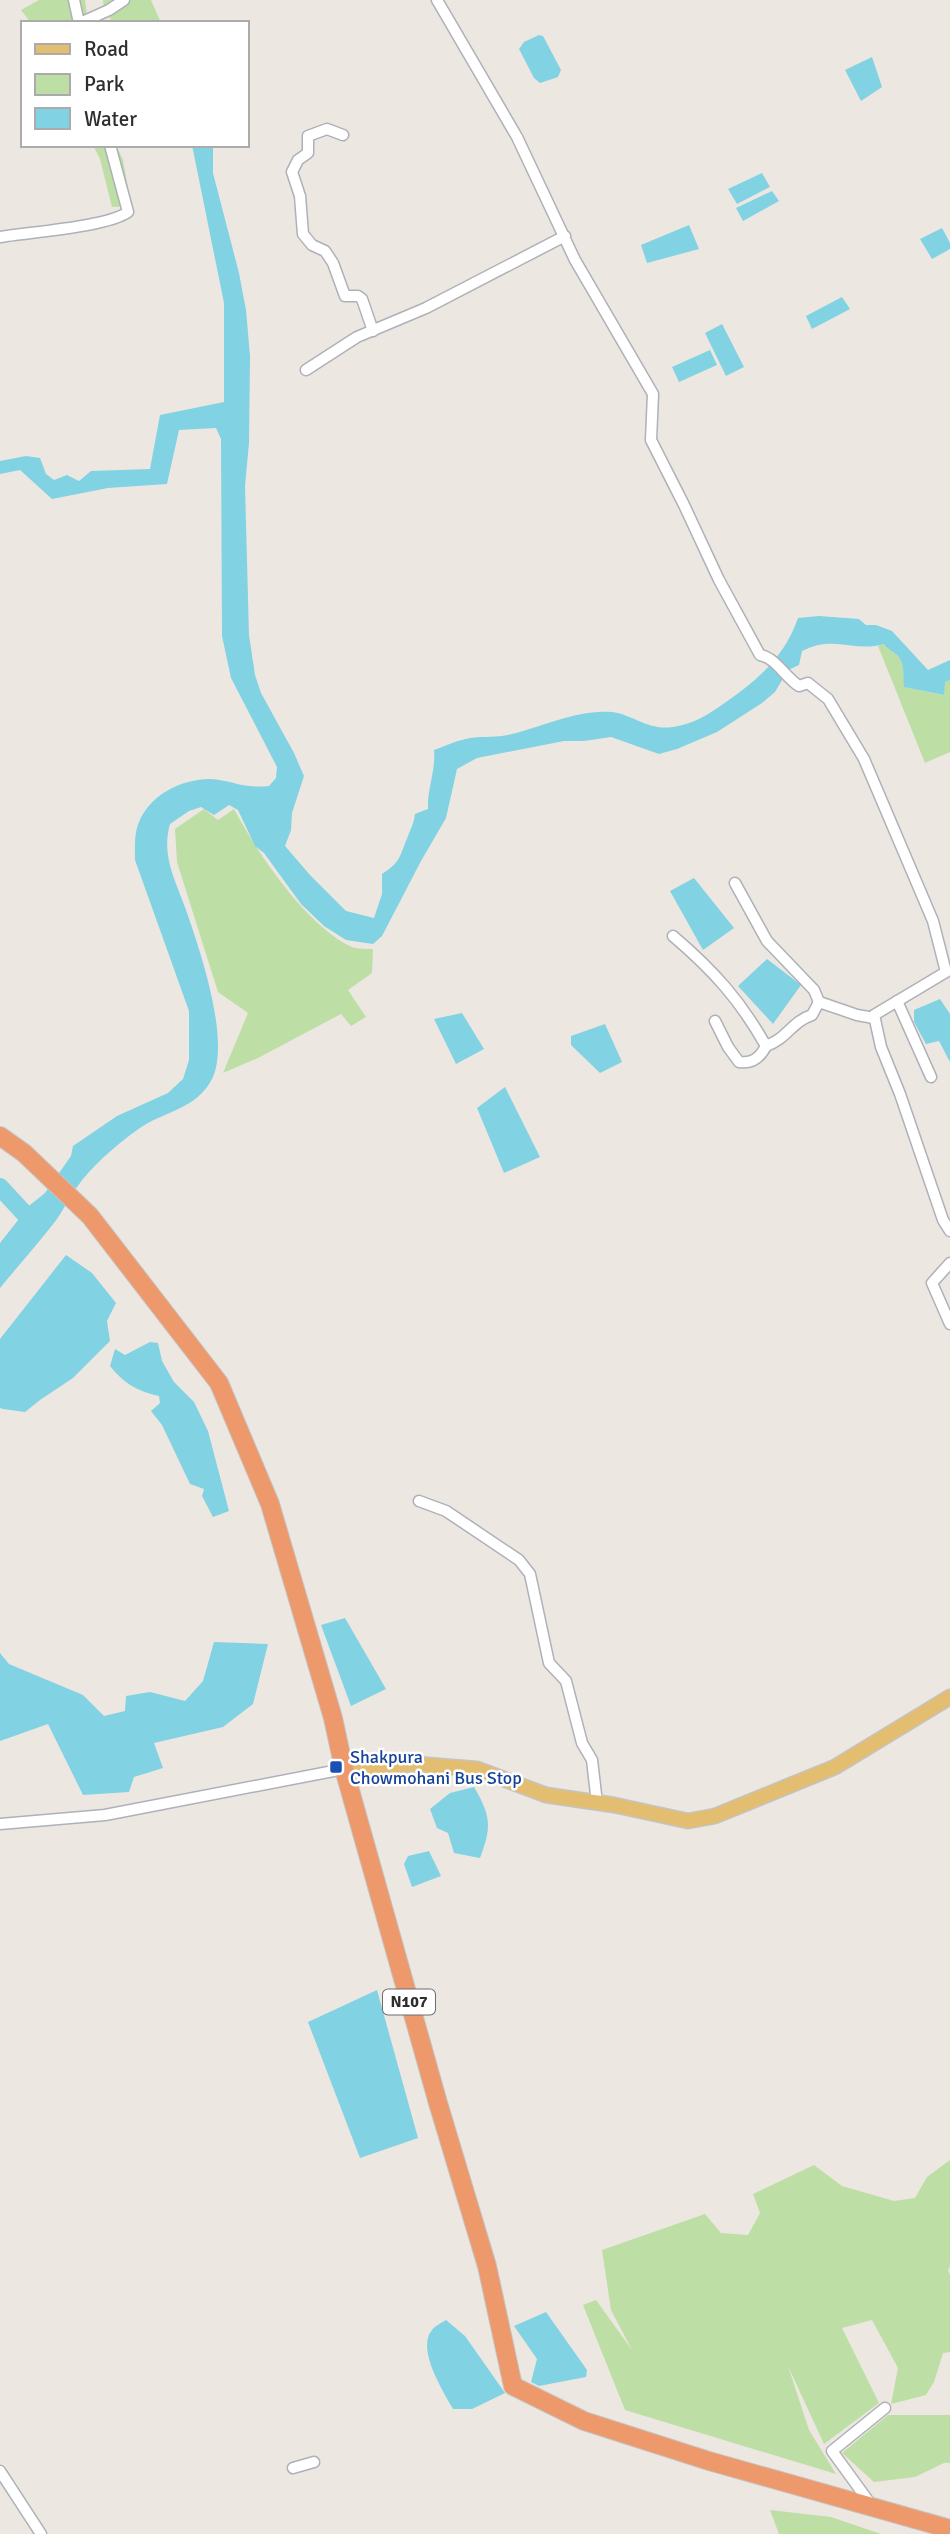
<svg xmlns="http://www.w3.org/2000/svg" width="950" height="2534" font-family="Signika,sans-serif">
<style>
.green{fill:#bddea5}
.water{fill:#81d2e3}
.lines{fill:none;stroke-linecap:round;stroke-linejoin:round}
.river{stroke:#81d2e3;stroke-width:18}
.minor-casing{stroke:#aeb1b8;stroke-width:13}
.major-casing{stroke:#c4c4c4;stroke-width:17}
.highway-casing{stroke:#c4c4c4;stroke-width:20}
.minor{stroke:#fff;stroke-width:10}
.major{stroke:#e3be71;stroke-width:14}
.highway{stroke:#ee996c;stroke-width:18}
.transit-dot{fill:#1a4fb4;stroke:#fff;stroke-width:2.5}
.labels{text-anchor:middle;dominant-baseline:central;stroke-width:5;stroke-linejoin:round;paint-order:stroke}
.shield{fill:#fff;stroke:#6d6d6d;stroke-width:2}
.shield-label{font-size:16px;font-weight:bold;fill:#2e2e2e}
.transit-label{font-size:18px;fill:#164399;stroke:#fff;text-anchor:start}
</style>
<rect width="100%" height="100%" fill="#ede7e2"/>
<!-- green -->
<g class="green">
<path d="M 39,0 L 85,0 L 88,23 L 31,23 L 21,10 Z"/>
<path d="M 103,0 L 151,0 L 161,23 L 113,23 L 104,8 Z"/>
<path d="M 93,145 L 116,145 L 123,160 L 131,206 L 112,207 L 100,159 Z"/>
<path d="M 884,644 C 888,650 893,651 898,656 C 905,664 903,677 905,687 L 943,695 L 945,682 L 950,680 L 950,752 L 925,763 L 878,646 Z"/>
<path d="M 204,809 L 218,820 L 234,809 C 257,852 306,926 352,947 C 358,949 366,949 373,949 L 372,973 L 348,990 L 366,1017 L 351,1026 L 341,1014 L 258,1058 L 223,1073 L 248,1013 L 218,992 L 177,862 L 175,829 Z"/>
<path d="M 950,2160 L 950,2266 L 948,2270 L 950,2275 L 950,2352 L 943,2353 L 934,2382 L 926,2395 L 891,2404 L 898,2368 L 872,2320 L 842,2328 L 879,2403 L 824,2444 L 788,2366 L 809,2430 L 836,2474 L 625,2410 L 583,2305 L 596,2300 L 632,2350 L 611,2310 L 602,2250 L 705,2214 L 721,2233 L 748,2235 L 760,2213 L 753,2194 L 814,2165 L 842,2186 L 894,2201 L 915,2198 L 927,2177 Z"/>
<path d="M 888,2415 L 950,2415 L 950,2463 L 944,2463 L 915,2477 L 874,2482 L 842,2453 Z"/>
<path d="M 770,2510 L 831,2517 L 881,2534 L 779,2534 Z"/>
</g>
<!-- water -->
<g class="water">
<path d="M 539,35 L 543,36 L 561,70 L 558,77 L 540,83 L 534,78 L 519,49 L 524,42 Z"/>
<path d="M 872,57 L 882,87 L 861,101 L 845,70 Z"/>
<path d="M 192,145 L 213,145 L 213,173 L 239,273 L 246,310 L 250,356 L 249,443 L 245,486 L 249,635 L 255,675 L 261,693 L 294,753 L 304,776 L 292,813 L 291,830 L 285,846 L 310,875 L 346,911 L 374,918 L 382,894 L 382,874 C 401,862 400,855 408,836 C 411,828 414,823 415,814 L 428,809 C 427,789 436,770 434,750 C 445,746 458,740 470,738 C 484,736 498,738 512,734 C 544,726 578,709 612,712 C 632,714 648,731 673,727 C 694,724 709,714 726,702 C 758,680 785,656 798,618 L 819,616 L 859,619 L 866,625 L 876,625 L 892,631 L 928,670 L 950,660 L 950,680 L 945,682 L 944,695 L 904,687 C 903,677 905,664 898,656 C 893,651 888,650 884,644 C 854,653 835,634 802,651 L 799,665 L 788,670 L 775,692 L 762,703 L 717,732 L 677,749 L 659,754 L 611,737 L 584,741 L 564,741 L 477,758 L 457,769 L 446,818 L 421,861 L 382,936 L 373,944 L 346,940 L 324,926 L 301,904 L 264,853 L 255,846 L 238,810 L 229,805 L 214,815 L 201,807 L 189,811 L 170,824 C 161,856 175,879 186,910 C 200,950 231,1041 212,1079 C 197,1108 167,1111 143,1126 C 123,1139 94,1164 80,1183 C 70,1195 64,1210 54,1223 C 37,1245 18,1266 0,1288 L 0,1243 L 30,1205 L 45,1193 L 71,1156 L 73,1146 L 117,1116 L 168,1093 L 183,1079 L 189,1060 L 189,1011 L 135,860 C 135,847 134,834 139,822 C 150,795 181,779 210,779 C 231,780 243,789 269,786 L 276,778 L 277,767 L 231,678 L 222,636 L 221,439 L 216,428 L 179,430 L 167,484 L 108,488 L 52,499 L 20,470 L 0,474 L 0,461 L 26,456 L 40,458 L 46,474 L 54,480 L 67,475 L 79,481 L 91,471 L 150,469 L 160,415 L 224,402 L 224,303 Z"/>
<path d="M 762,173 L 770,187 L 737,204 L 728,189 Z"/>
<path d="M 772,191 L 779,201 L 743,221 L 736,208 Z"/>
<path d="M 689,225 L 699,249 L 647,263 L 641,245 Z"/>
<path d="M 942,228 L 950,243 L 950,249 L 932,259 L 920,239 Z"/>
<path d="M 842,297 L 850,309 L 812,329 L 806,316 Z"/>
<path d="M 722,324 L 744,367 L 726,376 L 705,333 Z"/>
<path d="M 710,350 L 717,365 L 679,382 L 672,367 Z"/>
<path d="M 694,878 L 734,928 L 703,950 L 670,891 Z"/>
<path d="M 767,959 L 801,985 L 773,1024 L 738,986 Z"/>
<path d="M 940,999 L 950,1014 L 950,1062 L 939,1041 L 926,1044 L 914,1022 L 914,1010 Z"/>
<path d="M 462,1013 L 484,1049 L 456,1064 L 434,1019 Z"/>
<path d="M 605,1024 L 622,1062 L 600,1073 L 571,1045 L 571,1036 Z"/>
<path d="M 505,1087 L 540,1157 L 504,1173 L 477,1108 Z"/>
<path d="M 66,1255 L 92,1273 L 116,1303 L 107,1321 L 110,1341 L 73,1378 L 40,1400 L 25,1412 L 3,1409 L 0,1408 L 0,1339 Z"/>
<path d="M 150,1342 L 158,1343 L 162,1361 L 174,1382 L 194,1402 L 208,1431 L 229,1511 L 213,1517 L 202,1496 L 204,1489 L 190,1484 L 162,1425 L 151,1411 L 160,1403 L 159,1396 C 139,1392 123,1383 110,1366 L 115,1349 L 125,1355 Z"/>
<path d="M 345,1618 L 386,1689 L 351,1706 L 321,1625 Z"/>
<path d="M 214,1642 L 268,1644 L 253,1704 L 223,1727 L 154,1743 L 163,1768 L 134,1777 L 129,1792 L 83,1795 L 48,1724 L 0,1741 L 0,1653 L 9,1664 L 83,1695 L 104,1716 L 125,1711 L 126,1696 L 150,1692 L 185,1701 L 203,1681 Z"/>
<path d="M 474,1787 C 491,1816 492,1827 480,1858 L 454,1853 L 448,1833 L 437,1828 L 430,1809 L 450,1793 Z"/>
<path d="M 429,1851 L 441,1876 L 412,1887 L 404,1864 L 408,1856 Z"/>
<path d="M 377,1990 L 418,2138 L 360,2158 L 308,2022 Z"/>
<path d="M 546,2312 L 587,2370 L 586,2377 L 539,2386 L 531,2382 L 537,2359 L 514,2326 Z"/>
<path d="M 446,2320 L 465,2336 L 505,2393 L 472,2409 L 453,2409 C 443,2391 416,2349 432,2330 C 435,2326 441,2323 446,2320 Z"/>
</g>
<g class="lines">
<!-- river -->
<path class="river" d="M 0,1187 L 24,1213 L 31,1216"/>
<defs>
<g id="minor">
<path d="M 74,0 L 79,23"/>
<path d="M 437,0 L 517,137 L 575,260 L 653,394 L 651,440 L 684,505 L 719,580 L 760,655 C 776,658 785,677 799,686 L 808,683 L 828,699 L 864,759 L 933,921 L 946,972 L 874,1015 L 881,1047 L 900,1094 L 943,1220 L 950,1231"/>
<path d="M 80,23 L 109,10 L 124,0"/>
<path d="M 343,135 L 327,129 L 308,136 L 308,153 L 298,160 L 292,172 L 300,196 L 303,234 L 312,245 L 325,251 L 333,263 L 345,296 L 358,296 L 362,299 L 373,331"/>
<path d="M 0,237 C 29,232 107,227 128,212 L 110,145"/>
<path d="M 306,370 L 357,337 L 426,308 L 565,236"/>
<path d="M 735,883 L 767,941 L 814,990 L 819,1002 L 857,1015 L 874,1018"/>
<path d="M 673,936 C 714,971 740,1000 766,1046 C 760,1058 752,1064 739,1062 L 728,1047 L 715,1021"/>
<path d="M 897,1001 L 931,1077"/>
<path d="M 766,1046 C 788,1038 791,1022 812,1015 L 819,1002"/>
<path d="M 950,1263 L 932,1283 L 950,1324"/>
<path d="M 419,1501 L 446,1511 L 519,1560 L 530,1574 L 549,1663 L 566,1681 L 582,1743 L 592,1760 L 597,1803"/>
<path d="M 0,1824 L 105,1815 L 344,1769"/>
<path d="M 293,2468 L 314,2462"/>
<path d="M 0,2471 L 41,2534"/>
<path d="M 872,2506 L 832,2451 L 885,2408"/>
</g>
<path id="major" d="M 344,1769 L 415,1764 L 477,1769 L 546,1795 L 614,1805 L 688,1821 L 715,1816 L 835,1767 L 950,1697"/>
<path id="highway" d="M 0,1136 L 24,1153 L 90,1216 L 219,1383 L 270,1504 L 333,1718 L 344,1769 L 438,2103 L 487,2266 L 513,2386 L 584,2421 L 709,2461 L 950,2529"/>
</defs>
<!-- minor casing -->
<use href="#minor" class="minor-casing"/>
<!-- major casing -->
<use href="#major" class="major-casing"/>
<!-- highway casing -->
<use href="#highway" class="highway-casing"/>
<!-- minor -->
<use href="#minor" class="minor"/>
<!-- major -->
<use href="#major" class="major"/>
<!-- highway -->
<use href="#highway" class="highway"/>
</g>
<!-- markers -->
<rect class="transit-dot" x="329" y="1760" width="14" height="14" rx="3.5"/>
<g class="labels">
<!-- shield labels -->
<rect class="shield" x="383" y="1989.5" width="52" height="25" rx="5"/>
<g class="shield-label">
<text x="409" y="2002">N107</text>
</g>
<!-- transit labels -->
<g class="transit-label">
<text x="350" y="1757">Shakpura<tspan x="350" dy="21">Chowmohani Bus Stop</tspan></text>
</g>
</g>
<!-- legend -->
<rect x="21" y="21" width="228" height="126" fill="#ffffff" stroke="#ababab" stroke-width="2"/>
<rect x="35" y="44" width="35" height="10" fill="#e3be71" stroke="#ababab" stroke-width="2"/>
<text x="84" y="56" font-size="21" fill="#2e2e2e">Road</text>
<rect x="35" y="74" width="35" height="21" fill="#bddea5" stroke="#ababab" stroke-width="2"/>
<text x="84" y="91" font-size="21" fill="#2e2e2e">Park</text>
<rect x="35" y="108" width="35" height="21" fill="#81d2e3" stroke="#ababab" stroke-width="2"/>
<text x="84" y="126" font-size="21" fill="#2e2e2e">Water</text>
</svg>
